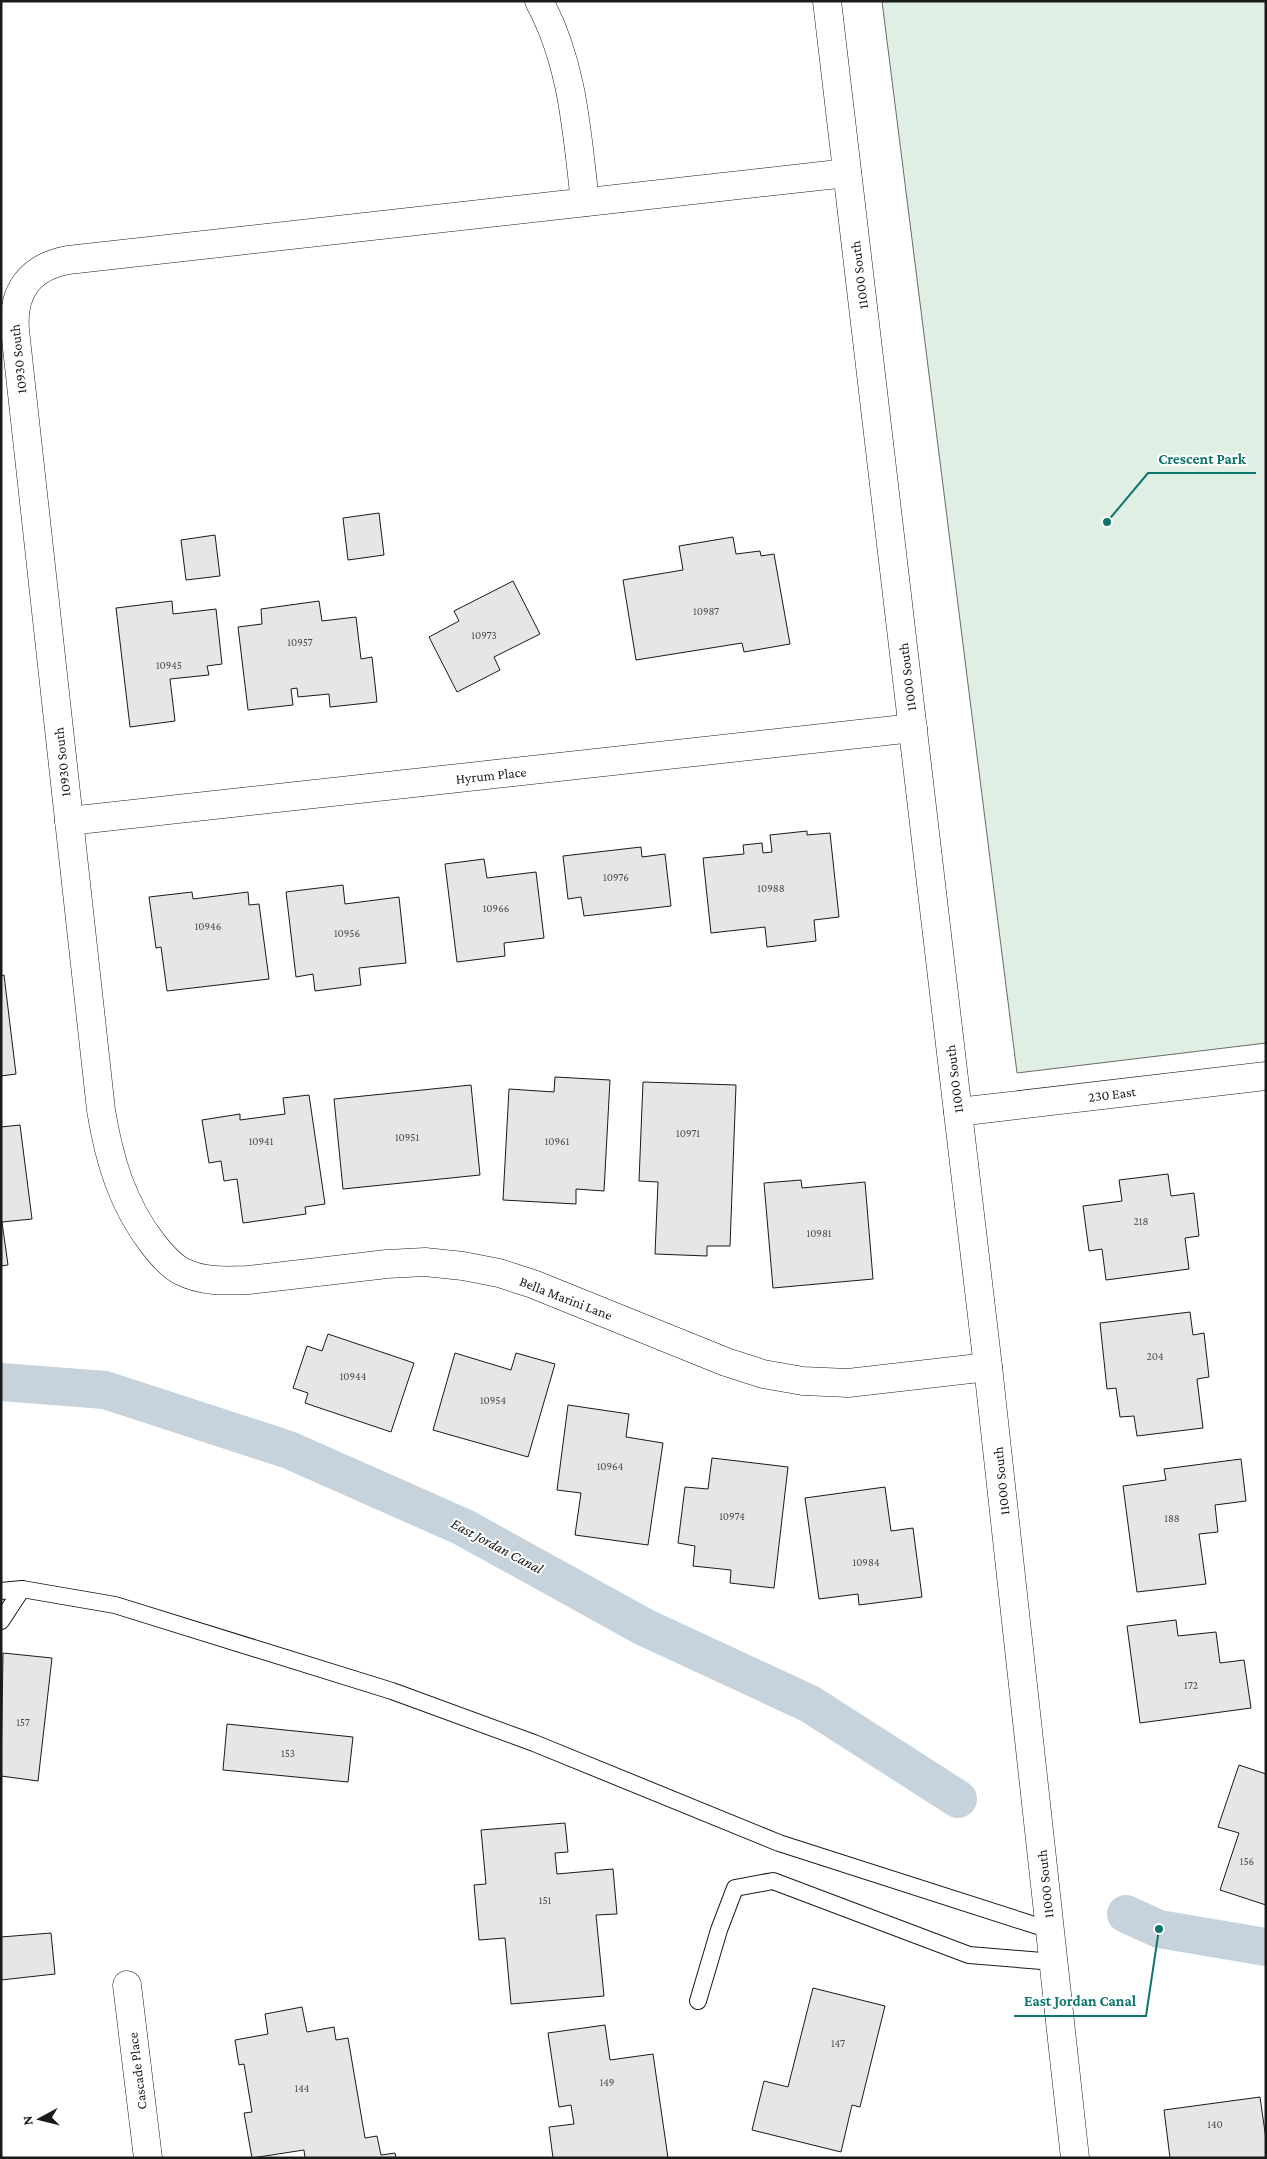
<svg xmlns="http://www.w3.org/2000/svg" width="1267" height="2159" font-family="'Crimson Pro',serif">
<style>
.green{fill:#e0efe3;stroke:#6a6a6a}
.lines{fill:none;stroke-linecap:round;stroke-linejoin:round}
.canal{stroke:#c6d2dc;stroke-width:38}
.building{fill:#e6e6e6;stroke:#1a1a1a}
.service-casing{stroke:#1a1a1a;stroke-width:18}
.minor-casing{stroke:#1a1a1a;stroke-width:29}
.tertiary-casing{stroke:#1a1a1a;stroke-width:29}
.service{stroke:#fff;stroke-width:16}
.minor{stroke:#fff;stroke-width:28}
.tertiary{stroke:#fff;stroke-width:28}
.labels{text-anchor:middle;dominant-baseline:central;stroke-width:4;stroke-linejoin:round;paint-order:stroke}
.number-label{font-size:11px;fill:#4d4d4d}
.street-label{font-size:14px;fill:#1a1a1a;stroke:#fff}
.water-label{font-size:15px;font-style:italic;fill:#1a1a1a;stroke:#fff}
.leader{fill:none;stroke:#0f766e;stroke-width:2}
.callout-dot{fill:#0f766e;stroke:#fff;stroke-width:2}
.callout-label{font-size:15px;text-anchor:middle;font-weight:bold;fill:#0f766e;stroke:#fff;stroke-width:4;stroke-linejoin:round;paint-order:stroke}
</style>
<rect width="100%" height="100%" fill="#fff"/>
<!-- green -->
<path class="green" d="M 882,1 L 1266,1 L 1266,1043 L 1017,1073 Z"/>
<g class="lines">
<!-- canal -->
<g class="canal">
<path d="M 1,1382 L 105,1390 L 289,1450 L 463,1527 L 644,1627 L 810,1704 L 958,1799"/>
<path d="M 1126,1914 L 1159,1929 L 1266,1947"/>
</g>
</g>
<!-- building -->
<g class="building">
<path d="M 379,513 L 384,555 L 348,560 L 343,518 Z"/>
<path d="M 215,535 L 220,576 L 186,580 L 181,540 Z"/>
<path d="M 733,537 L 736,554 L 760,551 L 761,556 L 774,554 L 790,644 L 744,652 L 742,643 L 636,660 L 623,580 L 683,570 L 679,546 Z"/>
<path d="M 513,581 L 540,634 L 494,657 L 500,670 L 457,692 L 429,637 L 459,621 L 454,611 Z"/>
<path d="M 172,601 L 173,614 L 216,609 L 222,664 L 207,666 L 209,675 L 170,679 L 175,721 L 130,727 L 116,608 Z"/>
<path d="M 319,601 L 322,621 L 356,617 L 361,659 L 372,657 L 377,702 L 330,707 L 329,694 L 298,697 L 297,688 L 291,689 L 293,705 L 248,710 L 238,627 L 262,624 L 261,609 Z"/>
<path d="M 807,831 L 807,835 L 830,833 L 839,917 L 814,920 L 816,941 L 767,947 L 765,927 L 711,933 L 703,858 L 744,854 L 743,845 L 762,843 L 763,853 L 772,852 L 770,835 Z"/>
<path d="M 641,847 L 642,857 L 665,854 L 671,906 L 584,916 L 581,897 L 568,899 L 563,856 Z"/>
<path d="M 484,859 L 487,878 L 536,872 L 544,938 L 504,943 L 505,956 L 457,962 L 445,864 Z"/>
<path d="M 343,885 L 345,904 L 399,897 L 406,963 L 359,968 L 361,985 L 315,991 L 313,974 L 296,977 L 286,892 Z"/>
<path d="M 192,892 L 193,899 L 248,892 L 249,905 L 259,904 L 269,979 L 167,991 L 161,947 L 156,948 L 149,897 Z"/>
<path d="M 4,975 L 16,1074 L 1,1076 L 1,976 Z"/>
<path d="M 555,1077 L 610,1080 L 604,1191 L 576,1189 L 576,1204 L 503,1200 L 509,1089 L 554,1092 Z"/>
<path d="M 643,1082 L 736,1085 L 730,1246 L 707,1246 L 707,1256 L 655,1254 L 658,1182 L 639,1181 Z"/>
<path d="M 471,1085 L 480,1175 L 343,1189 L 334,1099 Z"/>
<path d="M 309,1095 L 325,1204 L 305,1207 L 306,1214 L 243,1223 L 237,1179 L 224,1181 L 221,1161 L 209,1163 L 202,1120 L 240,1114 L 240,1120 L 285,1114 L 283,1098 Z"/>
<path d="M 20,1125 L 32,1219 L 2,1222 L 8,1265 L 1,1266 L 1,1127 Z"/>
<path d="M 1168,1174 L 1171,1196 L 1194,1193 L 1199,1236 L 1185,1238 L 1189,1269 L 1106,1280 L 1102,1249 L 1089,1251 L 1083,1206 L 1122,1201 L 1119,1180 Z"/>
<path d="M 801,1180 L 802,1188 L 865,1182 L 873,1279 L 773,1288 L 764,1183 Z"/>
<path d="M 1190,1312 L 1193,1335 L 1204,1333 L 1209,1377 L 1197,1379 L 1203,1428 L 1137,1436 L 1134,1416 L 1120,1417 L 1116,1388 L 1107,1389 L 1100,1323 Z"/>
<path d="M 328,1334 L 414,1363 L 391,1432 L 305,1403 L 308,1393 L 293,1388 L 307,1346 L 322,1351 Z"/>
<path d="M 455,1353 L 511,1370 L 516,1353 L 555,1364 L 528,1457 L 433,1430 Z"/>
<path d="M 568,1405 L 629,1414 L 626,1437 L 663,1443 L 648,1545 L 575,1535 L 581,1493 L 557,1490 Z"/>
<path d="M 712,1458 L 788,1467 L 774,1588 L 730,1583 L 731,1570 L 693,1566 L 695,1546 L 678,1543 L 685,1487 L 708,1489 Z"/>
<path d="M 1241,1459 L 1246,1501 L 1215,1505 L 1218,1532 L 1199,1534 L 1206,1584 L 1137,1592 L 1123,1486 L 1166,1480 L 1164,1469 Z"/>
<path d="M 885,1487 L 891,1531 L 913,1528 L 922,1597 L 859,1605 L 858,1594 L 819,1599 L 805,1498 Z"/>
<path d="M 1176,1620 L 1178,1636 L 1216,1632 L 1220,1663 L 1244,1660 L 1251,1708 L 1140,1723 L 1127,1626 Z"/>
<path d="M 3,1653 L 52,1658 L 38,1781 L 1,1776 Z"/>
<path d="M 227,1724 L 353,1737 L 348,1782 L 223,1770 Z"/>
<path d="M 1239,1765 L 1266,1774 L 1266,1905 L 1220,1890 L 1239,1833 L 1218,1827 Z"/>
<path d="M 565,1823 L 568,1852 L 555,1853 L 557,1874 L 613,1869 L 617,1914 L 596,1915 L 604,1996 L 511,2004 L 505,1938 L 479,1940 L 474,1885 L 486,1884 L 481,1830 Z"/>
<path d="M 51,1933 L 55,1974 L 1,1980 L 1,1937 Z"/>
<path d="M 813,1988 L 885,2006 L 860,2107 L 852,2105 L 841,2152 L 752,2130 L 764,2081 L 788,2087 Z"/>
<path d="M 302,2007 L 307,2032 L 334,2027 L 336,2040 L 348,2038 L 365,2138 L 377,2136 L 381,2155 L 395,2153 L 396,2158 L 305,2158 L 304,2150 L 252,2158 L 244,2113 L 252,2112 L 244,2064 L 239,2065 L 235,2040 L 268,2034 L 265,2014 Z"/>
<path d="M 605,2025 L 610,2060 L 653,2054 L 668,2158 L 553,2158 L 549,2127 L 574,2124 L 571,2105 L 559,2107 L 548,2033 Z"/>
<path d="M 1260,2097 L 1266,2139 L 1266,2158 L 1170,2158 L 1164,2110 Z"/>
</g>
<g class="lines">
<defs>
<g id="service">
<path d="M 1,1591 L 22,1589 L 115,1605 L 392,1691 L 534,1743 L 779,1843 L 1050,1930"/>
<path d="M 1,1621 L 22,1589"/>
<path d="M 698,2001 L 719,1930 L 735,1888 L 773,1881 L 969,1955 L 1054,1962"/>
</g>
<g id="minor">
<path d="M 539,1 C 573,63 577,133 585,202"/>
<path d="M 847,173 L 68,260 C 30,267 12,291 15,330 L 101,1110 C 109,1159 122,1204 153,1244 C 161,1254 170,1265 181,1271 C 202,1282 225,1281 248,1280 L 387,1264 L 425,1262 L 463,1266 L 499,1273 L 533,1284 L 726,1362 L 763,1374 L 803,1381 L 848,1383 L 988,1367"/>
<path d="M 69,821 L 913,728"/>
<path d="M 958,1112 L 1266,1076"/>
<path d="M 127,1985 L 148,2158"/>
</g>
<path id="tertiary" d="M 827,1 L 988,1367 L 1075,2158"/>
</defs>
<!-- service casing -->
<use href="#service" class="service-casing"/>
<!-- minor casing -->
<use href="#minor" class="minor-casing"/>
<!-- tertiary casing -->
<use href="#tertiary" class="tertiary-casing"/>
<!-- service -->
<use href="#service" class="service"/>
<!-- minor -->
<use href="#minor" class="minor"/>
<!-- tertiary -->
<use href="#tertiary" class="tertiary"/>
</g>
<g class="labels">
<!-- number labels -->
<g class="number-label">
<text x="706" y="611">10987</text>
<text x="484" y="635">10973</text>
<text x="300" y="642">10957</text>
<text x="169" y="665">10945</text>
<text x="616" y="877">10976</text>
<text x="771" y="888">10988</text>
<text x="496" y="908">10966</text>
<text x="208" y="926">10946</text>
<text x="347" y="933">10956</text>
<text x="688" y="1133">10971</text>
<text x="407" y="1137">10951</text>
<text x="261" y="1141">10941</text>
<text x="557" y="1141">10961</text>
<text x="1141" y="1221">218</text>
<text x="819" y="1233">10981</text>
<text x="1155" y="1356">204</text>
<text x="353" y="1376">10944</text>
<text x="493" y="1400">10954</text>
<text x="610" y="1466">10964</text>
<text x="732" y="1516">10974</text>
<text x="1172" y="1518">188</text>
<text x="866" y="1562">10984</text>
<text x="1191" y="1685">172</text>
<text x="23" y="1722">157</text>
<text x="288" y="1753">153</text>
<text x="1247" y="1861">156</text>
<text x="545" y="1900">151</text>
<text x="838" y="2043">147</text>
<text x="607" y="2082">149</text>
<text x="302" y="2088">144</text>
<text x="1215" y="2124">140</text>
</g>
<!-- street labels -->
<g class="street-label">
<text transform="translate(859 275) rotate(-97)">11000 South</text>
<text transform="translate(18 359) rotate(-96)">10930 South</text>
<text transform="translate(907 677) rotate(-97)">11000 South</text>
<text transform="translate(62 762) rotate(-96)">10930 South</text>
<text transform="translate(491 775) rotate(-6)">Hyrum Place</text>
<text transform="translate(954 1079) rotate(-97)">11000 South</text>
<text transform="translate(1112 1094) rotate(-7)">230 East</text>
<text transform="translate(566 1298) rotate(21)">Bella Marini Lane</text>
<text transform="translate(1001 1481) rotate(-96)">11000 South</text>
<text transform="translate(1045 1884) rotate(-96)">11000 South</text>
<text transform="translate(137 2071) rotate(-97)">Cascade Place</text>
</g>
<!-- water labels -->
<g class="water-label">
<text transform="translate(497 1546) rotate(28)">East Jordan Canal</text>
</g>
</g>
<!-- callouts -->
<path class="leader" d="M1107 522L1148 473H1256M1159 1929L1146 2016H1014"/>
<g class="callout-dot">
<circle cx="1107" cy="522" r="5"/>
<circle cx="1159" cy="1929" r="5"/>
</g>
<g class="callout-label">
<text x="1202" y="464">Crescent Park</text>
<text x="1080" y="2006">East Jordan Canal</text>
</g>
<!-- border -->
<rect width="1267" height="2159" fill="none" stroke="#1a1a1a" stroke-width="5"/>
<!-- north arrow -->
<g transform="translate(40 2119) rotate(263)" stroke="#ffffff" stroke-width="4" paint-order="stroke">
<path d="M0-4L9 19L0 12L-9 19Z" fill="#1a1a1a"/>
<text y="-8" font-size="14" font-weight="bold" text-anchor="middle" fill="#1a1a1a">N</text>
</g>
</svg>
